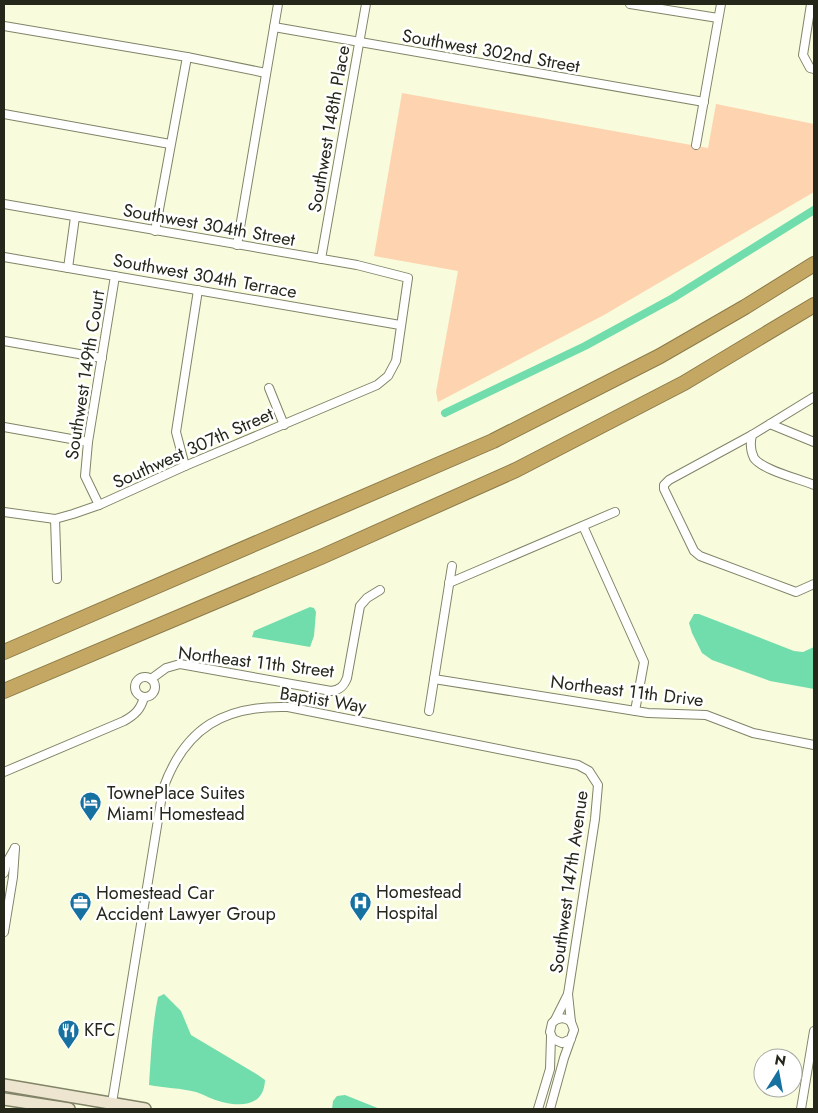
<svg xmlns="http://www.w3.org/2000/svg" width="818" height="1113" font-family="Jost,sans-serif">
<style>
.green{fill:#fed3b0}
.water{fill:#72ddac}
.lines{fill:none;stroke-linecap:round;stroke-linejoin:round}
.canal{stroke:#72ddac;stroke-width:8}
.street-casing{stroke:#828468;stroke-width:10}
.secondary-casing{stroke:#828468;stroke-width:14}
.highway-casing{stroke:#8d7a4a;stroke-width:16}
.street{stroke:#fff;stroke-width:8}
.secondary{stroke:#ede5d0;stroke-width:11}
.highway{stroke:#c4a763;stroke-width:14}
.labels{text-anchor:middle;dominant-baseline:central;stroke-width:5;stroke-linejoin:round;paint-order:stroke}
.street-label{font-size:18px;fill:#26271b;stroke:#fff}
.poi-label{font-size:18px;fill:#26271b;stroke:#fff;text-anchor:start}
</style>
<rect width="100%" height="100%" fill="#f8fcdc"/>
<!-- green -->
<path class="green" d="M 402,93 L 708,148 L 716,104 L 814,124 L 814,192 L 604,315 L 438,402 L 436,392 L 458,271 L 374,256 Z"/>
<!-- water -->
<g class="water">
<path d="M 310,607 L 314,608 L 316,612 L 314,636 L 310,647 L 252,637 L 254,631 Z"/>
<path d="M 694,614 L 699,614 L 794,651 L 803,652 L 814,647 L 814,689 L 770,681 L 712,660 L 702,653 L 692,633 L 689,623 Z"/>
<path d="M 164,994 L 181,1011 L 191,1035 L 258,1075 L 265,1080 C 264,1106 242,1107 222,1102 C 213,1100 205,1095 196,1092 C 181,1088 164,1088 149,1085 C 151,1055 152,1026 158,997 Z"/>
<path d="M 345,1095 L 380,1109 L 332,1109 L 333,1101 L 337,1096 Z"/>
</g>
<g class="lines">
<!-- canal -->
<path class="canal" d="M 445,413 L 585,346 L 673,298 L 814,210"/>
<defs>
<g id="street">
<path d="M 630,4 L 718,18"/>
<path d="M 811,4 L 803,55 L 810,68 L 814,69"/>
<path d="M 4,26 L 187,57 L 266,73"/>
<path d="M 274,27 L 704,102"/>
<path d="M 4,114 L 170,144"/>
<path d="M 696,145 L 721,4"/>
<path d="M 4,204 L 357,265 L 408,278 L 396,361 L 388,376 L 377,385 L 185,466 L 99,505 L 73,514 L 55,519 L 4,512"/>
<path d="M 155,231 L 187,57"/>
<path d="M 237,245 L 278,4"/>
<path d="M 4,257 L 400,325"/>
<path d="M 321,259 L 366,4"/>
<path d="M 68,268 L 75,217"/>
<path d="M 4,341 L 102,358"/>
<path d="M 269,388 L 284,425"/>
<path d="M 814,397 L 752,435 L 669,480 L 664,485 L 664,489 L 694,551 L 700,556 L 796,592 L 814,584"/>
<path d="M 770,424 L 814,442"/>
<path d="M 4,427 L 88,442"/>
<path d="M 752,435 C 750,443 750,450 754,458 C 762,470 800,479 814,485"/>
<path d="M 185,466 L 176,432 L 198,290"/>
<path d="M 99,505 L 85,476 L 88,442 L 115,276"/>
<path d="M 55,519 L 57,579"/>
<path d="M 583,526 L 644,662 L 635,711"/>
<path d="M 449,583 L 615,512"/>
<circle cx="145" cy="687" r="10"/>
<path d="M 151,679 L 166,668 L 180,664 L 331,691 C 340,690 344,686 347,678 L 360,606 L 367,598 L 380,590"/>
<path d="M 434,679 L 648,713 L 706,715 L 753,733 L 814,745"/>
<path d="M 429,711 L 452,566"/>
<path d="M 4,772 L 124,721 C 135,715 141,709 144,697"/>
<path d="M 4,873 L 7,862 L 15,848"/>
<path d="M 4,932 L 13,877 L 15,848"/>
<path d="M 568,994 L 571,1022"/>
<path d="M 111,1109 L 163,789 C 185,727 225,705 288,707 L 578,765 L 589,771 L 598,785 L 595,819 L 568,994 L 555,1020"/>
<path d="M 538,1109 L 550,1069 L 551,1037"/>
<path d="M 550,1109 L 564,1058 L 574,1030 L 571,1022 C 565,1017 558,1017 552,1023 L 550,1032 L 553,1039 L 562,1043 L 571,1039"/>
<path d="M 801,1109 L 814,1031"/>
</g>
<g id="secondary">
<path d="M 4,1085 L 145,1109"/>
<path d="M 4,1099 L 69,1109"/>
</g>
<g id="highway">
<path d="M 4,652 L 493,441 L 660,356 L 745,307 L 814,264"/>
<path d="M 4,691 L 321,557 L 516,470 L 684,383 L 814,305"/>
</g>
</defs>
<!-- street casing -->
<use href="#street" class="street-casing"/>
<!-- secondary casing -->
<use href="#secondary" class="secondary-casing"/>
<!-- highway casing -->
<use href="#highway" class="highway-casing"/>
<!-- street -->
<use href="#street" class="street"/>
<!-- secondary -->
<use href="#secondary" class="secondary"/>
<!-- highway -->
<use href="#highway" class="highway"/>
</g>
<!-- icons -->
<defs>
<symbol id="hotel-pin" viewBox="-11 -11 22 30"><path d="M0 17L-7.5 6A9.5 9.5 0 1 1 7.5 6Z" fill="#1671a0" stroke="#fff"/><path d="M-6-4.5h1.5V1H6V5H4.5V3h-9V5H-6ZM-4 0a1.8 1.8 0 1 1 3.6 0ZM.5 0V-2.5h3Q6-2.5 6 0Z" fill="#fff"/></symbol>
<symbol id="hospital-pin" viewBox="-11 -11 22 30"><path d="M0 17L-7.5 6A9.5 9.5 0 1 1 7.5 6Z" fill="#1671a0" stroke="#fff"/><path d="M-5-5h3v3.5h4V-5h3V5h-3V1.5h-4V5h-3Z" fill="#fff"/></symbol>
<symbol id="office-pin" viewBox="-11 -11 22 30"><path d="M0 17L-7.5 6A9.5 9.5 0 1 1 7.5 6Z" fill="#1671a0" stroke="#fff"/><path d="M-6-3h4V-5.5h4V-3h4V5H-6ZM-1-4.5V-3h2v-1.5ZM-6 0V1H6V0Z" fill="#fff"/></symbol>
<symbol id="restaurant-pin" viewBox="-11 -11 22 30"><path d="M0 17L-7.5 6A9.5 9.5 0 1 1 7.5 6Z" fill="#1671a0" stroke="#fff"/><path d="M-5-6h1v4h1v-4h1v4h1v-4h1v5L-1.5 .5V6h-2V.5L-5-1ZM5-6V6H3V1.5H1.5Q1.5-4 5-6Z" fill="#fff"/></symbol>
</defs>
<g fill-rule="evenodd">
<use href="#hotel-pin" x="78" y="790" width="25" height="34"/>
<use href="#hospital-pin" x="348" y="890" width="25" height="34"/>
<use href="#office-pin" x="68" y="890" width="25" height="34"/>
<use href="#restaurant-pin" x="56" y="1018" width="25" height="34"/>
</g>
<g class="labels">
<!-- street labels -->
<g class="street-label">
<text transform="translate(491 51) rotate(10)">Southwest 302nd Street</text>
<text transform="translate(329 129) rotate(-80)">Southwest 148th Place</text>
<text transform="translate(209 225) rotate(10)">Southwest 304th Street</text>
<text transform="translate(205 276) rotate(10)">Southwest 304th Terrace</text>
<text transform="translate(85 375) rotate(-81)">Southwest 149th Court</text>
<text transform="translate(193 448) rotate(-24)">Southwest 307th Street</text>
<text transform="translate(256 662) rotate(7)">Northeast 11th Street</text>
<text transform="translate(627 691) rotate(7)">Northeast 11th Drive</text>
<text transform="translate(323 700) rotate(9)">Baptist Way</text>
<text transform="translate(569 882) rotate(-82)">Southwest 147th Avenue</text>
</g>
<!-- poi labels -->
<g class="poi-label">
<text x="107" y="793">TownePlace Suites<tspan x="107" dy="21">Miami Homestead</tspan></text>
<text x="376" y="892">Homestead<tspan x="376" dy="21">Hospital</tspan></text>
<text x="96" y="893">Homestead Car<tspan x="96" dy="21">Accident Lawyer Group</tspan></text>
<text x="84" y="1030">KFC</text>
</g>
</g>
<!-- border -->
<rect width="818" height="1113" fill="none" stroke="#26271b" stroke-width="10"/>
<!-- north arrow -->
<g transform="translate(778 1073) rotate(11)"><circle r="24" fill="#ffffff" stroke="#a8a9a4"/>
<path d="M0-4L9 19L0 12L-9 19Z" fill="#1671a0"/>
<text y="-8" font-size="14" font-weight="bold" text-anchor="middle" fill="#26271b">N</text>
</g>
</svg>
